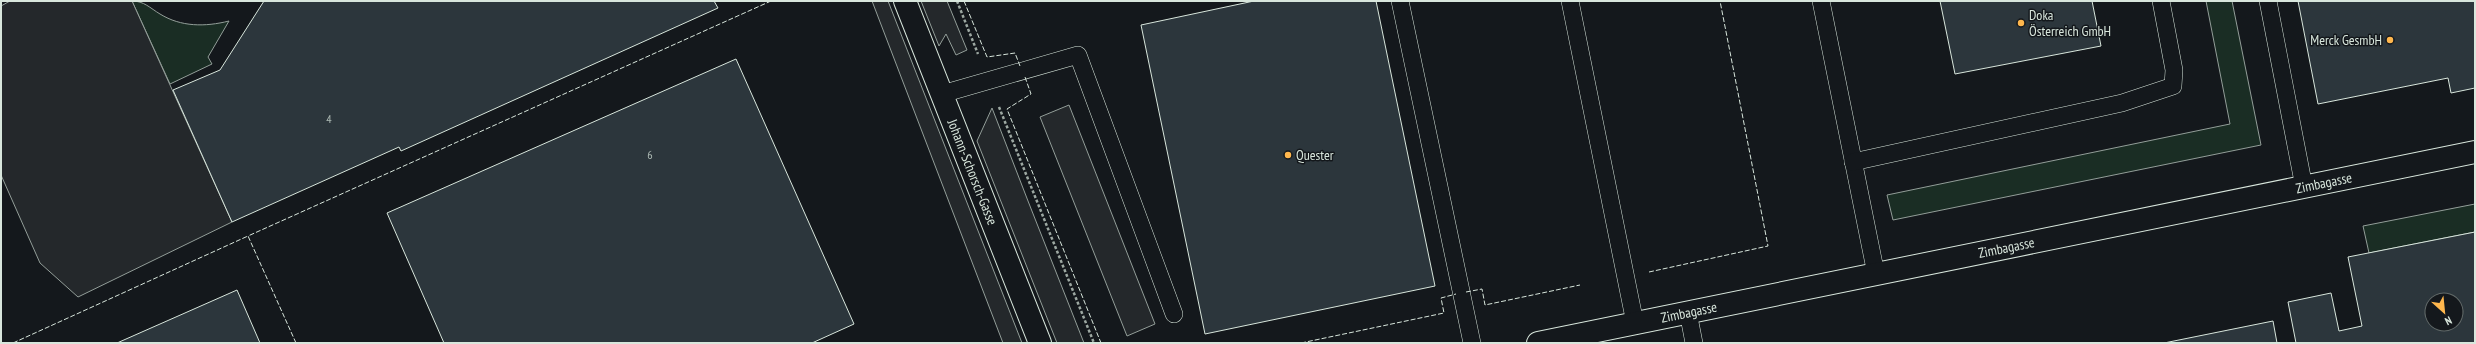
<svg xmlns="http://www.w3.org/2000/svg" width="2476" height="344" font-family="'PT Sans Narrow',sans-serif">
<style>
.green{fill:#1a2d24;stroke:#939e99}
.parking{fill:#24282b;stroke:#939e99}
.building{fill:#2c363c;stroke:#d8e6dc;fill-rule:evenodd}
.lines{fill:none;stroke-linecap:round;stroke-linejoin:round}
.lane-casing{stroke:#d8e6dc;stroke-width:18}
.street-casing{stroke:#d8e6dc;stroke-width:24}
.path{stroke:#9da8a2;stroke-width:2.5;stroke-dasharray:3 2;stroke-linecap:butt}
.lane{stroke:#14181c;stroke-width:17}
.street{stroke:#14181c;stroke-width:22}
.fence{stroke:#d8e6dc;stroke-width:1;stroke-dasharray:5 2;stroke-linecap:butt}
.poi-dot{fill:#ffb74d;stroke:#14181c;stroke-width:1.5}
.labels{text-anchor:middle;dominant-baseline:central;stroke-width:3;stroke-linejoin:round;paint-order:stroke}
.number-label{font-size:12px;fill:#adbab4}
.poi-label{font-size:14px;fill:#d8e6dc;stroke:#14181c;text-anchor:start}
.street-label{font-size:14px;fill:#d8e6dc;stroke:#14181c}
</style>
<rect width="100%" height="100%" fill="#14181c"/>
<!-- green -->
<g class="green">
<path d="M 132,1 C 144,1 150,8 160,14 C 181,27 205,27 229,21 L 208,57 L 212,64 L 170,84 Z"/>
<path d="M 2206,1 L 2232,1 L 2261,145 L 1893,220 L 1887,195 L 2230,124 Z"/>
<path d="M 2475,204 L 2475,232 L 2369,253 L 2363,226 Z"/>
</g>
<!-- parking -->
<g class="parking">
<path d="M 10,1 L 132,1 L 232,222 L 78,297 L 40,263 L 1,175 L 1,6 Z"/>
<path d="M 872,1 L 888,1 L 1022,343 L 1003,343 Z"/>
<path d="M 921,1 L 947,1 L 967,50 L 956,55 L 946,34 L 939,46 Z"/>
<path d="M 1069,105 L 1155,324 L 1127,336 L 1040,117 Z"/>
<path d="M 992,108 L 1028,201 L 1084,343 L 1057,343 L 977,141 Z"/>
</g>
<!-- building -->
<g class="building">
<path d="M 264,1 L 714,1 L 718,8 L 401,151 L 399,147 L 232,222 L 173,90 L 220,70 Z"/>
<path d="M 1254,1 L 1376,1 L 1435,286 L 1205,334 L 1141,25 Z"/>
<path d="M 1940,1 L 2092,1 L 2101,46 L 1955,74 Z"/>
<path d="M 2298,1 L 2475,1 L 2475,88 L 2451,93 L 2448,78 L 2318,104 Z"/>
<path d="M 736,59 L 854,324 L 812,343 L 444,343 L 387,213 Z"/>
<path d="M 2475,232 L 2475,343 L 2296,343 L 2288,302 L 2331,293 L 2339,331 L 2362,326 L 2348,257 ZM 2432,300 L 2456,300 L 2456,324 L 2432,324 Z"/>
<path d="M 237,290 L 260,343 L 117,343 Z"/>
<path d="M 2273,321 L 2277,343 L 2164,343 Z"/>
</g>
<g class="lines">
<defs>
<g id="lane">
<path d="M 1400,1 L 1472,343"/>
<path d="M 1570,1 L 1635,323"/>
<path d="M 1821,1 L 1876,274"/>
<path d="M 2268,1 L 2304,187"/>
<path d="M 942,94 L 1078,55 L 1174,314"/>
<path d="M 1853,162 L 2122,103 L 2173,86 L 2174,70 L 2161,1"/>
<path d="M 1688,312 L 1694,343"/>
</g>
<g id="street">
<path id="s1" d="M 905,1 L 1040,343"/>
<path id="s2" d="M 1538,343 L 2475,152"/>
</g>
</defs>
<!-- lane casing -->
<use href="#lane" class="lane-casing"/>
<!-- street casing -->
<use href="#street" class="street-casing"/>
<!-- path -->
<g class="path">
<path d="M 957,1 L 978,54"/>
<path d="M 999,107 L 1094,343"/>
</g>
<!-- lane -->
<use href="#lane" class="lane"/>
<!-- street -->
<use href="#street" class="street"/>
<!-- fence -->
<g class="fence">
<path d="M 964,1 L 987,57 L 1015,53 L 1020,66"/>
<path d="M 1025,77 L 1031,94 L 1007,109 L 1101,343"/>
<path d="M 1649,272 L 1768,246 L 1720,1"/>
<path d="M 1466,292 L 1482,289 L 1485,305 L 1580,285"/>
<path d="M 13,343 L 248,236"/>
<path d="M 296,343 L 248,236 L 771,1"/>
<path d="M 1301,343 L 1444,313 L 1441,298 L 1456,294"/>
</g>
</g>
<!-- markers -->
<g class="poi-dot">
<circle cx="2021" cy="23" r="4"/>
<circle cx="2390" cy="40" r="4"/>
<circle cx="1288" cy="155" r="4"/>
</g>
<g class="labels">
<!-- number labels -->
<g class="number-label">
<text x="329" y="118">4</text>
<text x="650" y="154">6</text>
</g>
<!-- poi labels -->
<g class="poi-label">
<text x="2029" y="15">Doka<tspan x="2029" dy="16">Österreich GmbH</tspan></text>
<text x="2382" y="40" text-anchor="end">Merck GesmbH</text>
<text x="1296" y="155">Quester</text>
</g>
<!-- street labels -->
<g class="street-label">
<text stroke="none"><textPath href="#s1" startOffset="184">Johann-Schorsch-Gasse</textPath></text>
<text stroke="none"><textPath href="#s2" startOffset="802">Zimbagasse</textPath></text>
<text stroke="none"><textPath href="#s2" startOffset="478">Zimbagasse</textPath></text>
<text stroke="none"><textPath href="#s2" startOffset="154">Zimbagasse</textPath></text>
</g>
</g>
<!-- border -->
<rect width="2476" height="344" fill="none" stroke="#d8e6dc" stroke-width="4"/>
<!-- north arrow -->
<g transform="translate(2444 312) rotate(153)"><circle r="19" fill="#14181c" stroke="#626a69"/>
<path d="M0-3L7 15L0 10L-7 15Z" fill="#ffb74d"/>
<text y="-6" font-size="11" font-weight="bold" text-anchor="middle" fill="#d8e6dc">N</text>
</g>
</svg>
